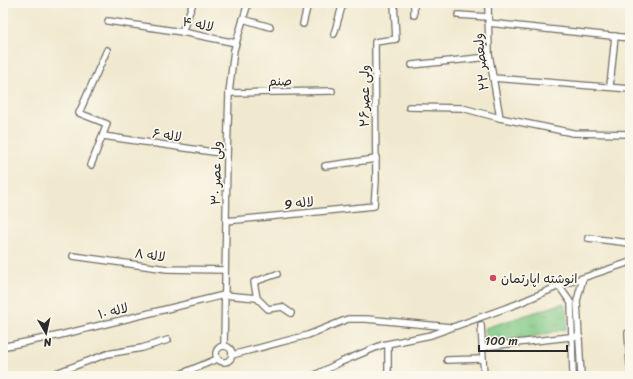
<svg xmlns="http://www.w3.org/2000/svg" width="633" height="379" font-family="Sriracha,'Playpen Sans Arabic',sans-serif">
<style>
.grass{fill:url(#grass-tufts);stroke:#547957}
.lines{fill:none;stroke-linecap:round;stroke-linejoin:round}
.minor-casing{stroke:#706e64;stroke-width:8}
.minor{stroke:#fff;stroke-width:5.5}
.poi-dot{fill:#d1495b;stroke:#fbf7ec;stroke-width:1.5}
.labels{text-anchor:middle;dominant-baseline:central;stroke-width:3.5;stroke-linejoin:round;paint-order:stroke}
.street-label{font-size:13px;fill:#2b2b2b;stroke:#fbf7ec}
.poi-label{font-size:13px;fill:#2b2b2b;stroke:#fbf7ec;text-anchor:start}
</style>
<defs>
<pattern id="grass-tufts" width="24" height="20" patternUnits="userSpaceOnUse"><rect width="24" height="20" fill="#7ec783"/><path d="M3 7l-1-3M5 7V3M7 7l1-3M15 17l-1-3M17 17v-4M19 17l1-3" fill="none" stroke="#67a26b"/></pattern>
</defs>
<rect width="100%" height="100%" fill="#fbf7ec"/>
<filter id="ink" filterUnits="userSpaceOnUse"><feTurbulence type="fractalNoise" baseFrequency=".025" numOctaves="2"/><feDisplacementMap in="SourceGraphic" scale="8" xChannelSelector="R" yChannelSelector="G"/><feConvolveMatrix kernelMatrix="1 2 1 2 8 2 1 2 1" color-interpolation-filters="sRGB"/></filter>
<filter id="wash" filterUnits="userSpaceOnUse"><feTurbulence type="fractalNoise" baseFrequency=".012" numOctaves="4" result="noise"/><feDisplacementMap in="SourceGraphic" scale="16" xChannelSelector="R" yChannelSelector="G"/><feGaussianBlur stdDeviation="0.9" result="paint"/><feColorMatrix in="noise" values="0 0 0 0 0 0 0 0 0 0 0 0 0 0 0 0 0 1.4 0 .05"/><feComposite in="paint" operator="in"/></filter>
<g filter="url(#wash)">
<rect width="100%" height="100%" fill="#f1e9cf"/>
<!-- grass -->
<path class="grass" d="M 564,303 C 566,311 568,321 566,329 L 524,339 L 491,343 L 485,340 L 485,328 Z"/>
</g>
<g filter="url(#ink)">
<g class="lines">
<defs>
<g id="minor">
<path d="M 414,3 L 414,15"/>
<path d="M 488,3 L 489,54 L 500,118"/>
<path d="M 458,15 L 488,17"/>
<path d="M 243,19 L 270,27"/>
<path d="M 108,21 L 182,32 L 236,43"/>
<path d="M 488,23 L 630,38"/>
<path d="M 303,24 L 308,3"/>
<path d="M 182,32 L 193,3"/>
<path d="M 334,34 L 343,3"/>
<path d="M 412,65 L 489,57"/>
<path d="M 493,78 L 630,89"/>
<path d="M 610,86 L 615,36"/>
<path d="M 229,93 L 332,91"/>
<path d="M 409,107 L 462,108 L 500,118 L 573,133 L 630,134"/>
<path d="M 103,136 L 227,154"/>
<path d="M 91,165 L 107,124 L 79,113 L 107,50"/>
<path d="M 325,166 L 376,159"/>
<path d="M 226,221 L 374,206 L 376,181 L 375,42 L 396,39 L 394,3"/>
<path d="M 588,238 L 630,243"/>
<path d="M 73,256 L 167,269 L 225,270"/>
<path d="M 559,286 L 571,303 L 573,376"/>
<path d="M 257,298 L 254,282 L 277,274"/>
<path d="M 481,325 L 484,376"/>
<path d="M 628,333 L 630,365"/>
<circle cx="224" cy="354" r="8"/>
<path d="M 6,346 L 56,336 L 224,295 L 257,298 L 268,309 L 282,307 L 291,313"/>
<path d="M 224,346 L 227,157 L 229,93 L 234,50 L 248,3"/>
<path d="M 483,348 L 490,346 L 579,336"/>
<path d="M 232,355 L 308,335 L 348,319 L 366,319 L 450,327"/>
<path d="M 447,360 L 482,359"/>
<path d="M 48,376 L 107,354 L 142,348 L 168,340"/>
<path d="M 176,376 L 217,359"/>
<path d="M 313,376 L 341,362 L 382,345 L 431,335 L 517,304 L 559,286 L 630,262"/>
<path d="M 388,376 L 388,344"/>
<path d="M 581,376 L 577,301 L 583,278"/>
</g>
</defs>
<!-- minor casing -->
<use href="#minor" class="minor-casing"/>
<!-- minor -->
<use href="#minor" class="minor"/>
</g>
</g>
<!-- markers -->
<circle class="poi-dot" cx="493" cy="278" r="4"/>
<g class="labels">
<!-- street labels -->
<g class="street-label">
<text transform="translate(198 24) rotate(11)">لاله ۴</text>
<text transform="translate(481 62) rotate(-96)">ولیعصر ۲۲</text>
<text transform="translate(280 81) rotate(-1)">صنم</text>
<text transform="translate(364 96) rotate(-90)">ولی عصر۲۶</text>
<text transform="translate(167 135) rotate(8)">لاله ۶</text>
<text transform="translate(216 173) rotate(-89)">ولی عصر ۳۰</text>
<text transform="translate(299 203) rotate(-6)">لاله 9</text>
<text transform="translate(150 255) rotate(7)">لاله ۸</text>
<text transform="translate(113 311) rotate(-14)">لاله ۱۰</text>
</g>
<!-- poi labels -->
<g class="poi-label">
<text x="501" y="278">انوشته اپارتمان</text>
</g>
</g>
<!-- margin -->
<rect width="633" height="379" fill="none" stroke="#fbf7ec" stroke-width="16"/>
<!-- north arrow -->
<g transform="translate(46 333) rotate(171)" stroke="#fbf7ec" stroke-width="3" paint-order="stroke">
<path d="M0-3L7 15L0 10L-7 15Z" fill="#2b2b2b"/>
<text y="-6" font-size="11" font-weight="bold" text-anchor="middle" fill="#2b2b2b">N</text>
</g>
<!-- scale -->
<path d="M479 345v6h88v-6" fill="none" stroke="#2b2b2b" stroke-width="2"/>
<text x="485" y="345" font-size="12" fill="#2b2b2b" stroke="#fbf7ec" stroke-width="3" paint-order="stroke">100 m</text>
</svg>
